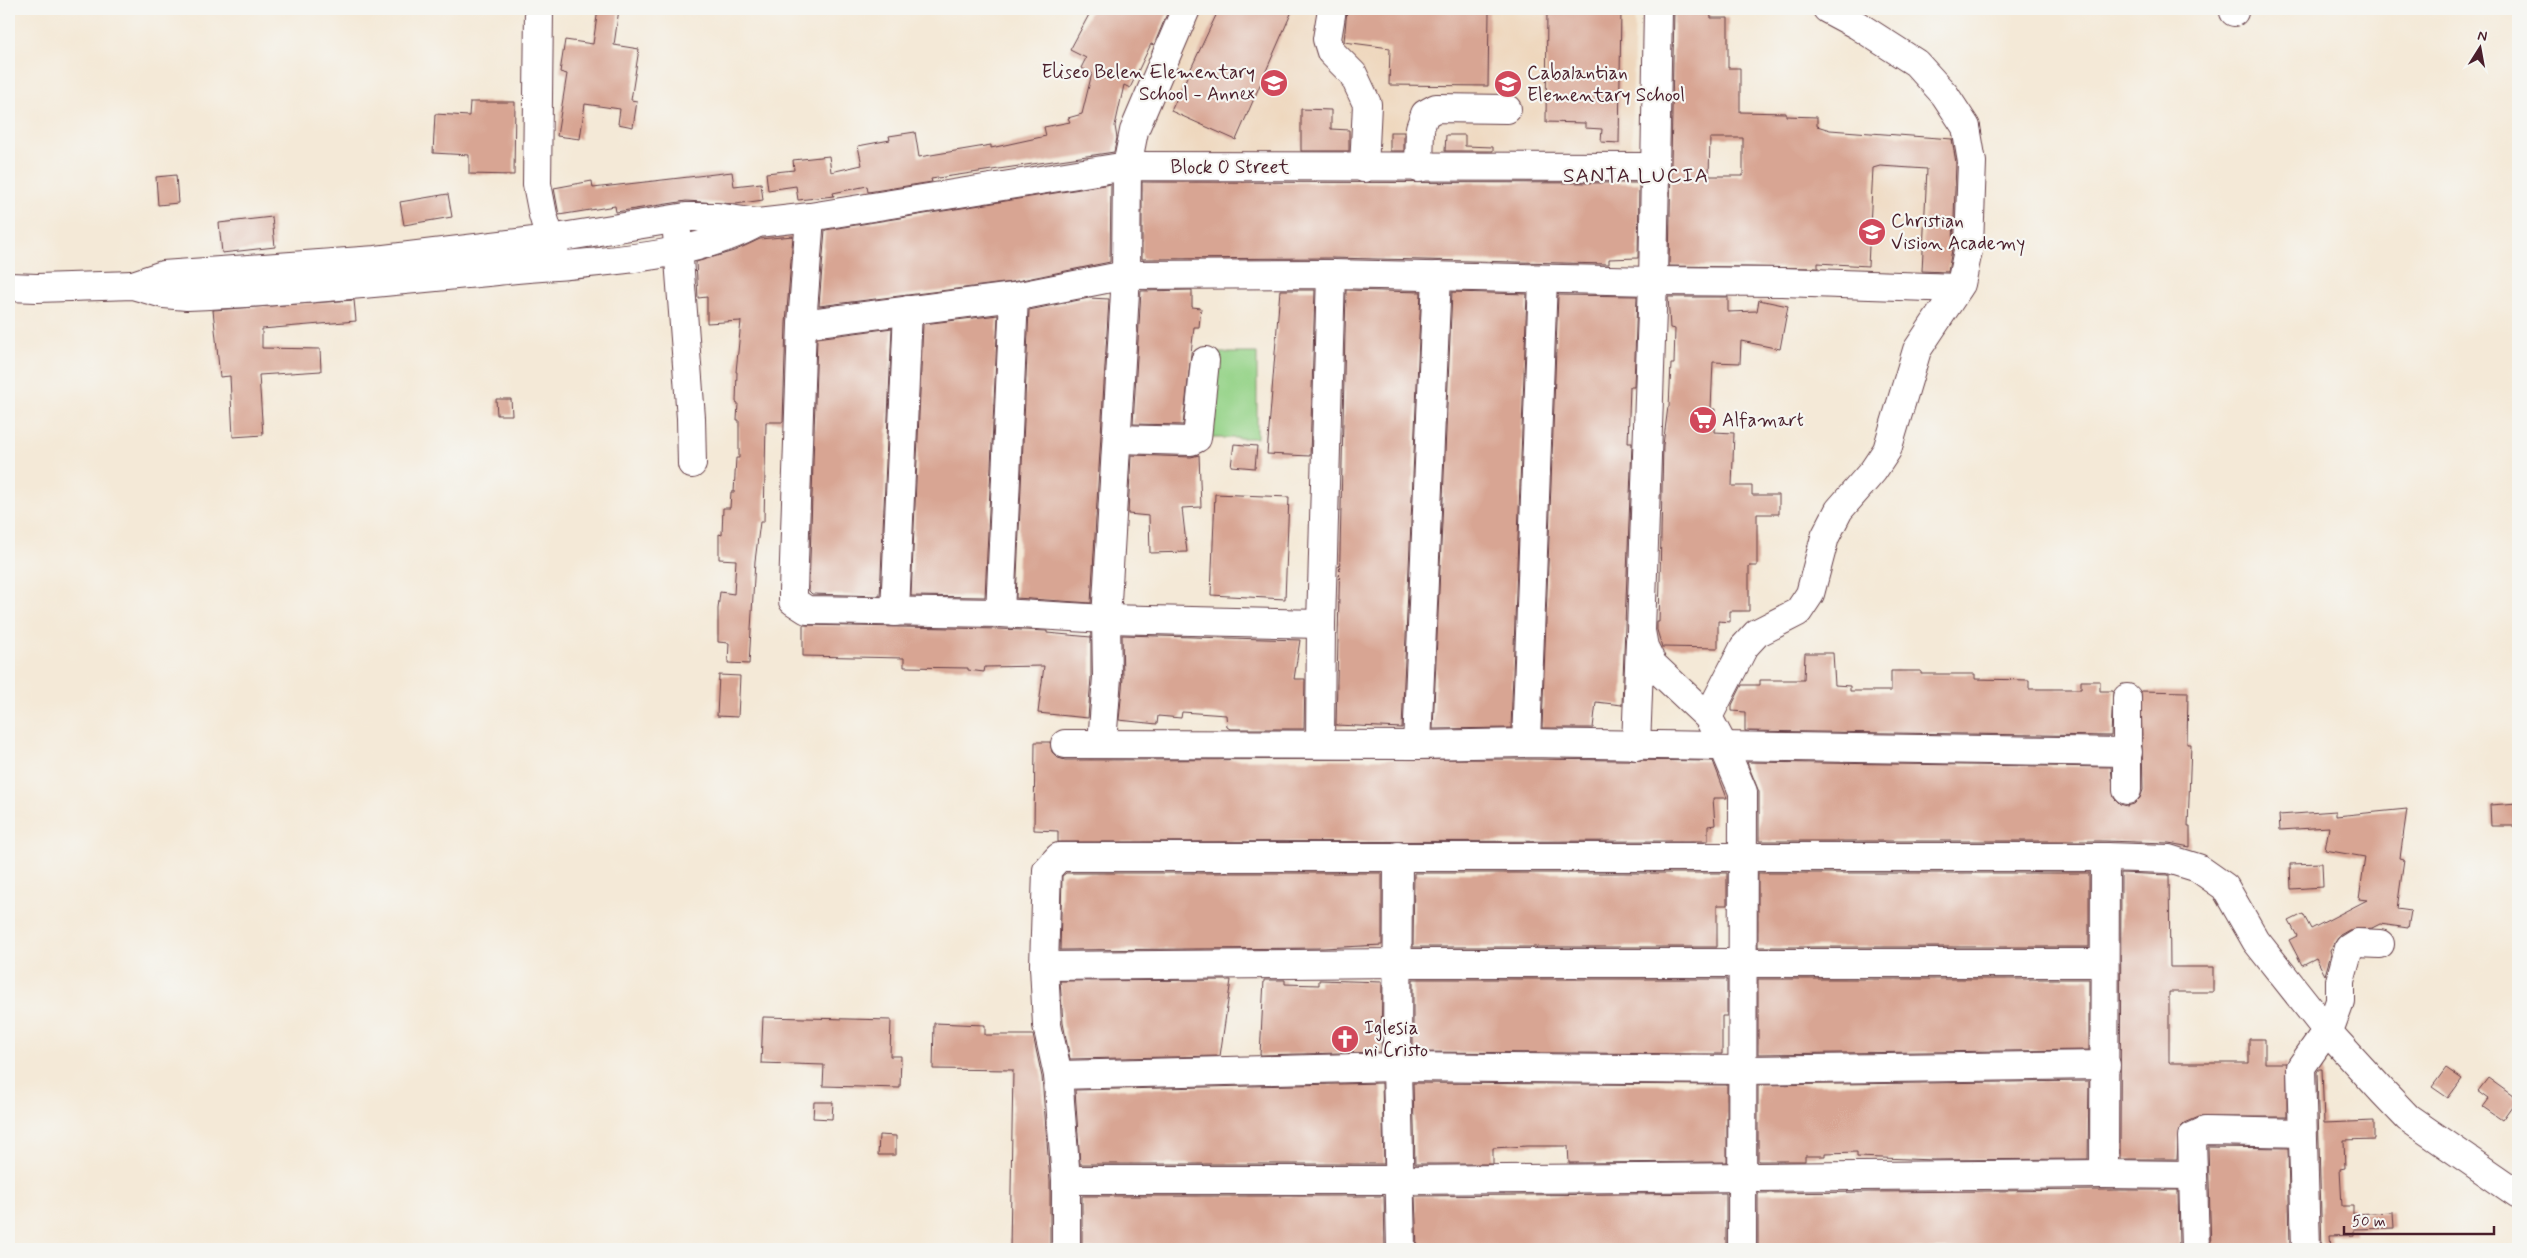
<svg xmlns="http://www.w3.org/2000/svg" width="2527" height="1258" font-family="Mynerve,sans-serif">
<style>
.built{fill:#eed6bb}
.green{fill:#95d388;stroke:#70795a}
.building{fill:#d8a593;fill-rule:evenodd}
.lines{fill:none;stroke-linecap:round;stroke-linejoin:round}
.minor-casing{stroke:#643d45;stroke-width:30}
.minor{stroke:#fff;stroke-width:28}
.labels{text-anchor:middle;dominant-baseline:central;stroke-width:4.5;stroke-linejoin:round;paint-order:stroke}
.poi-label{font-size:19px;fill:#4a1f2b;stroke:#f6f6f2;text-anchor:start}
.street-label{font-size:19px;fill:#4a1f2b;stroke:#f6f6f2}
.quarter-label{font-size:21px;letter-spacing:1px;fill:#4a1f2b;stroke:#f6f6f2}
</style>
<rect width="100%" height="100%" fill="#f6f6f2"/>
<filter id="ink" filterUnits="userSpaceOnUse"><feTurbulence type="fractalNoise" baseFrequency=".02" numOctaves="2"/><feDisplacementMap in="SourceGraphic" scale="10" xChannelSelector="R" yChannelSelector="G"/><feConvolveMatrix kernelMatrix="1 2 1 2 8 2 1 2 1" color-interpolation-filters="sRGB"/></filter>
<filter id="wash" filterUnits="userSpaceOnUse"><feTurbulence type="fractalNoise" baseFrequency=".0096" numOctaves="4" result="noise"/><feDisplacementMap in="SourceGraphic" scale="20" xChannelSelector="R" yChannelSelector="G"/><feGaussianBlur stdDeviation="1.12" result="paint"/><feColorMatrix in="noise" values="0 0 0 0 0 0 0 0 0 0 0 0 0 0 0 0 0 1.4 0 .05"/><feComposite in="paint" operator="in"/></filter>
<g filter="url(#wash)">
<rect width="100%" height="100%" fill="#f4e9d7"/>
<!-- built -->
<g class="built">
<path d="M 1197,9 L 1635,9 L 1631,164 L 1134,157 Z"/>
<path d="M 1771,127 L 1965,135 L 1959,283 L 1781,276 L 1784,189 Z"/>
</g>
<!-- green -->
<path class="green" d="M 1208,353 L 1257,353 L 1257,438 L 1207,438 Z"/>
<g id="blocks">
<!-- building -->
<g class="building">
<path d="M 598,9 L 619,9 L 614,45 L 639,49 L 631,100 L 637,101 L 633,127 L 618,124 L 620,109 L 585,104 L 580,139 L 557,136 L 567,74 L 560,72 L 565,40 L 593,44 Z"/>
<path d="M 1092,9 L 1169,9 L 1154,45 L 1151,44 L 1130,88 L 1124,85 L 1115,126 L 1117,138 L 1114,152 L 931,179 L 932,182 L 868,192 L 867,186 L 833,193 L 834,196 L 798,200 L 796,186 L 768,190 L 766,173 L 794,170 L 793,160 L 829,156 L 831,172 L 862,165 L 858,146 L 890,140 L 889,136 L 915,132 L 919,157 L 991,145 L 991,148 L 1046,136 L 1044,127 L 1070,122 L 1068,118 L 1082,114 L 1092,73 L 1081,68 L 1086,58 L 1070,50 Z"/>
<path d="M 1219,9 L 1293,9 L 1236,140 L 1171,111 Z"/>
<path d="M 1347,9 L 1419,9 L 1419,11 L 1489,12 L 1488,86 L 1389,85 L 1390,48 L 1344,42 Z"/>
<path d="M 1547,9 L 1621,9 L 1619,143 L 1601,142 L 1602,129 L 1585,128 L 1585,123 L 1546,122 Z"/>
<path d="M 1674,9 L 1710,9 L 1711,18 L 1728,18 L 1728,68 L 1740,68 L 1740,112 L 1786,113 L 1786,116 L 1817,117 L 1817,126 L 1830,130 L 1952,139 L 1956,163 L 1953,244 L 1948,272 L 1922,271 L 1927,169 L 1880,166 L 1873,168 L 1868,266 L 1818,263 L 1818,268 L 1669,266 ZM 1710,138 L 1743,138 L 1743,176 L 1709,176 Z"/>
<path d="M 470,102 L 515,102 L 514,175 L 469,174 L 469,155 L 433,153 L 435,114 L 469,116 Z"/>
<path d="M 1301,109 L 1331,110 L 1331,129 L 1349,130 L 1349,151 L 1301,151 Z"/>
<rect x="1390" y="132" width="14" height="19"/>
<path d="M 1446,135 L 1465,135 L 1465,146 L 1493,147 L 1493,151 L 1445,151 Z"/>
<path d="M 732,172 L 734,186 L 761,183 L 763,200 L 736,204 L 686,201 L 616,212 L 615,206 L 559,215 L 554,188 L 592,181 L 593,188 Z"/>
<path d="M 176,175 L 178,203 L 158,205 L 156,177 Z"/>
<path d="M 1142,182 L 1639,183 L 1638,258 L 1609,259 L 1609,264 L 1331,258 L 1142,259 Z"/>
<path d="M 1111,184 L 1110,262 L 1012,282 L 819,306 L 825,230 Z"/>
<path d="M 448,194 L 452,217 L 404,225 L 400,202 Z"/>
<path d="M 272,217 L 275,247 L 222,253 L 219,223 Z"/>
<path d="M 793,236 L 786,323 L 783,422 L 766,422 L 764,522 L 760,522 L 755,561 L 749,664 L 728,663 L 729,643 L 718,642 L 718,609 L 720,592 L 734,594 L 736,560 L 719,559 L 719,534 L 722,535 L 723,508 L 730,508 L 731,492 L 734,492 L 736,458 L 739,458 L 739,420 L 737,420 L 738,403 L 736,402 L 737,372 L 736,372 L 741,321 L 707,323 L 707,297 L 698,298 L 696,262 L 734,251 L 760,239 Z"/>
<path d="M 1192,290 L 1192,307 L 1201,308 L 1199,327 L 1194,327 L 1183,425 L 1133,424 L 1141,291 Z"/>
<path d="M 1280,290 L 1315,290 L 1310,456 L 1267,454 Z"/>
<path d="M 1346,290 L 1421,292 L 1402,728 L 1336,725 Z"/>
<path d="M 1452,292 L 1527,294 L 1511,728 L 1433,729 Z"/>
<path d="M 1558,295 L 1637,296 L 1634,387 L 1630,387 L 1628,443 L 1632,443 L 1622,705 L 1596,702 L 1593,728 L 1542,728 Z"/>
<path d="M 1668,297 L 1728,297 L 1728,312 L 1757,311 L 1759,300 L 1788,306 L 1780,349 L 1741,341 L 1740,363 L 1713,362 L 1711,409 L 1715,409 L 1714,432 L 1734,433 L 1732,486 L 1752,486 L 1752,495 L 1779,495 L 1779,514 L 1757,514 L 1757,566 L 1749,566 L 1749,611 L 1730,611 L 1730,622 L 1718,621 L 1718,648 L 1662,647 L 1657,630 L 1657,622 L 1659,622 L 1663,445 L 1668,407 L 1669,407 L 1671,364 L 1674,364 L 1675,329 L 1670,328 Z"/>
<path d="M 1089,298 L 1109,299 L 1091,603 L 1016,598 L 1029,310 Z"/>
<path d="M 354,300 L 356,321 L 262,329 L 262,348 L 320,349 L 321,371 L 259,375 L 263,435 L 233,437 L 230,376 L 220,377 L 213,310 Z"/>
<path d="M 998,315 L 985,597 L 911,596 L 923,324 Z"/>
<path d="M 892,328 L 880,596 L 812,594 L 809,591 L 817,338 Z"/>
<path d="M 496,399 L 511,399 L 512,415 L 497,415 Z"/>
<path d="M 1234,444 L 1257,446 L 1255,468 L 1231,466 Z"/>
<path d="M 1131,455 L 1191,457 L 1199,455 L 1201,507 L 1182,508 L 1187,552 L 1150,553 L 1149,516 L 1128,514 Z"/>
<path d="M 1215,494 L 1289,497 L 1285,599 L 1211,595 Z"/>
<path d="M 803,625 L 999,629 L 1047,631 L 1047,633 L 1091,637 L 1091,677 L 1088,718 L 1038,713 L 1044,666 L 985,667 L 984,672 L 968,670 L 968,668 L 904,667 L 904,658 L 803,656 Z"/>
<path d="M 1122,635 L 1300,640 L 1294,679 L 1305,679 L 1304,729 L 1230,729 L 1227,727 L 1226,715 L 1182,712 L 1181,718 L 1158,716 L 1157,724 L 1119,720 L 1123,678 Z"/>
<path d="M 1805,653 L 1833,653 L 1835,685 L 1850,686 L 1850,691 L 1891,691 L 1891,671 L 1921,671 L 1921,674 L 1975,674 L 1975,679 L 2029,680 L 2029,689 L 2081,689 L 2081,681 L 2100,681 L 2100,691 L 2113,691 L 2111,736 L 1745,731 L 1745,712 L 1732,711 L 1732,705 L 1742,685 L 1760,685 L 1760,680 L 1804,680 Z"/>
<path d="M 719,675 L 740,676 L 738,717 L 717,716 Z"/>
<path d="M 2141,691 L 2188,692 L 2187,744 L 2191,744 L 2188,826 L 2190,826 L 2190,847 L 2169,843 L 2105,841 L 1759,841 L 1759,792 L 1747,762 L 2111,767 L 2114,798 L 2120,804 L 2127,806 L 2134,804 L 2140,798 L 2143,790 Z"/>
<path d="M 1035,742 L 1050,742 L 1052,752 L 1058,758 L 1065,760 L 1526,759 L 1713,761 L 1727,798 L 1713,798 L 1715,825 L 1708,826 L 1708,841 L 1058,842 L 1058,831 L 1034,830 Z"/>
<path d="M 2518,803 L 2518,826 L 2491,826 L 2490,805 Z"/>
<path d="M 2407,809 L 2400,858 L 2404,859 L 2397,909 L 2411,911 L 2408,928 L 2380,924 L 2372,928 L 2349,930 L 2340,935 L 2330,950 L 2331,954 L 2325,975 L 2316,958 L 2302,965 L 2289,940 L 2297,936 L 2289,921 L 2303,914 L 2311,929 L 2367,900 L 2359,899 L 2365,857 L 2325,850 L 2329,827 L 2280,830 L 2279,815 L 2336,811 L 2336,816 Z"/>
<path d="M 2322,863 L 2323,887 L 2291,889 L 2290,864 Z"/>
<path d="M 1066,873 L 1382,873 L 1382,945 L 1323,948 L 1060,950 L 1062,876 Z"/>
<path d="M 1414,873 L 1727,873 L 1727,905 L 1717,905 L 1717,947 L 1413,947 Z"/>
<rect x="1758" y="873" width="331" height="74"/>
<path d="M 2121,873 L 2169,875 L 2170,967 L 2213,967 L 2213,992 L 2169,992 L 2169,1063 L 2249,1063 L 2249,1039 L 2265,1039 L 2265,1063 L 2287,1063 L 2287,1117 L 2199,1117 L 2185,1123 L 2179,1129 L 2177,1159 L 2120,1159 Z"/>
<path d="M 1413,979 L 1727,979 L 1727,1016 L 1722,1016 L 1722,1054 L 1413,1052 Z"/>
<path d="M 1758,979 L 2089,979 L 2089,1050 L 1758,1054 Z"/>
<path d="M 1231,980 L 1220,1056 L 1070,1059 L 1063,1023 L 1060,981 Z"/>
<path d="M 1264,980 L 1285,980 L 1285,984 L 1319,985 L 1319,980 L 1382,982 L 1381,1052 L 1260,1055 Z"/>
<path d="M 763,1017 L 891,1020 L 890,1056 L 901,1056 L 900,1088 L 823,1086 L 824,1065 L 761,1063 Z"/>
<path d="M 934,1023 L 985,1025 L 985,1035 L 1033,1035 L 1042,1077 L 1050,1181 L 1050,1249 L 1010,1249 L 1013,1070 L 933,1069 Z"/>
<path d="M 2446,1068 L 2462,1079 L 2448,1098 L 2432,1087 Z"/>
<path d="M 2319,1069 L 2322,1069 L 2324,1123 L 2374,1121 L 2374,1139 L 2344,1140 L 2345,1168 L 2340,1169 L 2342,1206 L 2353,1206 L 2353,1214 L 2393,1212 L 2394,1228 L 2354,1229 L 2354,1235 L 2330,1236 L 2331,1249 L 2322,1249 L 2317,1072 Z"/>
<path d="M 2488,1078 L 2517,1099 L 2502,1120 L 2483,1107 L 2489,1099 L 2478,1091 Z"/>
<path d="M 2089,1081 L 2088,1159 L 1933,1160 L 1857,1157 L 1857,1152 L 1825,1153 L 1825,1156 L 1805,1156 L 1805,1161 L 1758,1161 L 1758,1085 Z"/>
<path d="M 1382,1083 L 1384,1164 L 1080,1164 L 1075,1090 Z"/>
<path d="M 1413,1083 L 1727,1085 L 1727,1162 L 1569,1163 L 1568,1146 L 1527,1146 L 1493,1148 L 1493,1164 L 1415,1164 Z"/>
<path d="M 814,1102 L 833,1102 L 832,1119 L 813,1118 Z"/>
<path d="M 879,1135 L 896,1136 L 896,1155 L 878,1155 Z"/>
<path d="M 2208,1147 L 2288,1148 L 2290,1249 L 2211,1249 Z"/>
<path d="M 2104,1190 L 2178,1190 L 2179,1249 L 1758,1249 L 1758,1193 Z"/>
<path d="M 1726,1193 L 1726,1249 L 1417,1249 L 1415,1196 Z"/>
<path d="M 1082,1196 L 1384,1196 L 1385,1249 L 1082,1249 Z"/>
</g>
</g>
</g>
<g filter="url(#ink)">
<use href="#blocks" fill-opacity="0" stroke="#643d45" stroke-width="1"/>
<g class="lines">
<defs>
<g id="minor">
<path d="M 539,9 L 537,184 L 543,215 L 555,255"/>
<path d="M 1332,9 L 1327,39 L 1331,52 L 1353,74 L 1367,104 L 1364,168"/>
<path d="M 1658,9 L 1653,281 L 1641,631 L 1644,647 L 1653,665 L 1708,717 L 1723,745 L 1743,792 L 1742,1249"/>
<path d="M 2234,12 L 2234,9"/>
<path d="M 1419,168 L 1420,128 L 1425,114 L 1436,108 L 1507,109"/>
<path d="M 810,217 L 802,324 L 793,591 L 793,601 L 807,610 L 1000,613 L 1106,619 L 1321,624"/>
<path d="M 677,233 L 691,418 L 692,464"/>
<path d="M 133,285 L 163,275 L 376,260 L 550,239 L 686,217 L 717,217 L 757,223 L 810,217 L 1127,166 L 1654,167"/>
<path d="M 9,287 L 37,288 L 133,285 L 164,294 L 187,296 C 290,292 394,281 497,271 C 575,263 688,262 757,223"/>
<path d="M 802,324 L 1014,297 L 1126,275 L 1331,274 L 1653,281 L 1782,282 L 1958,288"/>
<path d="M 1117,439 L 1191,441 L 1197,438 L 1205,361"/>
<path d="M 895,612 L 908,310"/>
<path d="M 1000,613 L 1014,297"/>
<path d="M 1708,717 L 1744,647 L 1757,633 L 1798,612 L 1810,594 L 1825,537 L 1839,510 L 1873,471 L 1887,450 L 1917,350 L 1961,284 L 1969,246 L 1972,162 L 1966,127 L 1945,95 L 1916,63 L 1857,25 L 1827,9"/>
<path d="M 1102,743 L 1107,677 L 1106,619 L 1126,275 L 1127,166 L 1134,131 L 1186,9"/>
<path d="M 1320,743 L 1321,624 L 1331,274"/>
<path d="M 1526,743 L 1543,279"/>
<path d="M 1065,744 L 1417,745 L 1526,743 L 2128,752"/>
<path d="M 1417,745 L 1437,276"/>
<path d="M 1636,746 L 1640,640"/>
<path d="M 2127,790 L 2127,698"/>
<path d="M 1398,856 L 1397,1067 L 1401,1249"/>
<path d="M 1044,966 L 1398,963 L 2104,963"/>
<path d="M 1058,1075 L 1397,1067 L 1742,1070 L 2106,1065"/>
<path d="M 2104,1174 L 2105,857"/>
<path d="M 1066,1180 L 1400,1180 L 2104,1174 L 2192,1175"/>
<path d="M 1066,1249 L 1066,1180 L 1058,1075 L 1047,1025 L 1044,966 L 1047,870 L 1059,857 L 2105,857 L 2169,859 L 2198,868 L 2225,887 L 2256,941 L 2328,1032 L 2384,1093 L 2408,1118 L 2518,1194"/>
<path d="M 2195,1249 L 2192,1137 L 2205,1131 L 2301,1133"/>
<path d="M 2306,1249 L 2301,1067 L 2332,1023 L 2340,1001 L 2340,981 L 2349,948 L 2357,943 L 2380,944"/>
</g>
</defs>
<!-- minor casing -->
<use href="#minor" class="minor-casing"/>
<!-- minor -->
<use href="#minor" class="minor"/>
</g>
</g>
<!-- icons -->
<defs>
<symbol id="school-disc" viewBox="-11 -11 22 22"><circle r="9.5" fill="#d1495b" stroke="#f6f6f2"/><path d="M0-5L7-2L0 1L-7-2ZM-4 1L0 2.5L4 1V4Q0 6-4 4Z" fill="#fff"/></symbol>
<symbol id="supermarket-disc" viewBox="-11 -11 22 22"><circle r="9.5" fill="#d1495b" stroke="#f6f6f2"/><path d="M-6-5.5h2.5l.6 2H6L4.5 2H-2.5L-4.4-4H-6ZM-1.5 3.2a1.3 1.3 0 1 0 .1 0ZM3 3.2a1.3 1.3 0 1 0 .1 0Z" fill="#fff"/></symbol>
<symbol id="church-disc" viewBox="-11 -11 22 22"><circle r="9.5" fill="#d1495b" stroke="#f6f6f2"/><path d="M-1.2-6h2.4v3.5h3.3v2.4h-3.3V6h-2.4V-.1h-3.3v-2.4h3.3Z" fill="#fff"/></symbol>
</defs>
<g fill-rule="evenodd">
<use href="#school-disc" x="1258" y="67" width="32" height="32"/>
<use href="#school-disc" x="1492" y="68" width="32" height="32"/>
<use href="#school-disc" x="1856" y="216" width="32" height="32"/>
<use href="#supermarket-disc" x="1687" y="404" width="32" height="32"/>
<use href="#church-disc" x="1329" y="1023" width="32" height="32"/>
</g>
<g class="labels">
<!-- poi labels -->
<g class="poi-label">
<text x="1255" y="72" text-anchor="end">Eliseo Belen Elementary<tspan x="1255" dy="22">School - Annex</tspan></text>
<text x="1527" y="73">Cabalantian<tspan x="1527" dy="22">Elementary School</tspan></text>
<text x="1891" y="221">Christian<tspan x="1891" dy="22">Vision Academy</tspan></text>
<text x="1722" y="420">Alfamart</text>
<text x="1364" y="1028">Iglesia<tspan x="1364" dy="22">ni Cristo</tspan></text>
</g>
<!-- street labels -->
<g class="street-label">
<text x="1230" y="167">Block O Street</text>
</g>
<!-- quarter labels -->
<g class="quarter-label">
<text x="1636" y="176">SANTA LUCIA</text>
</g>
</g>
<!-- margin -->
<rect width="2527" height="1258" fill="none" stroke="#f6f6f2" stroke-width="30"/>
<!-- north arrow -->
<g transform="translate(2480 48) rotate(11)" stroke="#f6f6f2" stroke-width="4" paint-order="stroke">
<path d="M0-4L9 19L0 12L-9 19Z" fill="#4a1f2b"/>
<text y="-8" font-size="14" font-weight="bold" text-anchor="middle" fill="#4a1f2b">N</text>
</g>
<!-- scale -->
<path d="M2344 1226v8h150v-8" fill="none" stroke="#4a1f2b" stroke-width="2.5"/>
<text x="2352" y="1226" font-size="15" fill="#4a1f2b" stroke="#f6f6f2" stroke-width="4" paint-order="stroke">50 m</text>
</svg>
